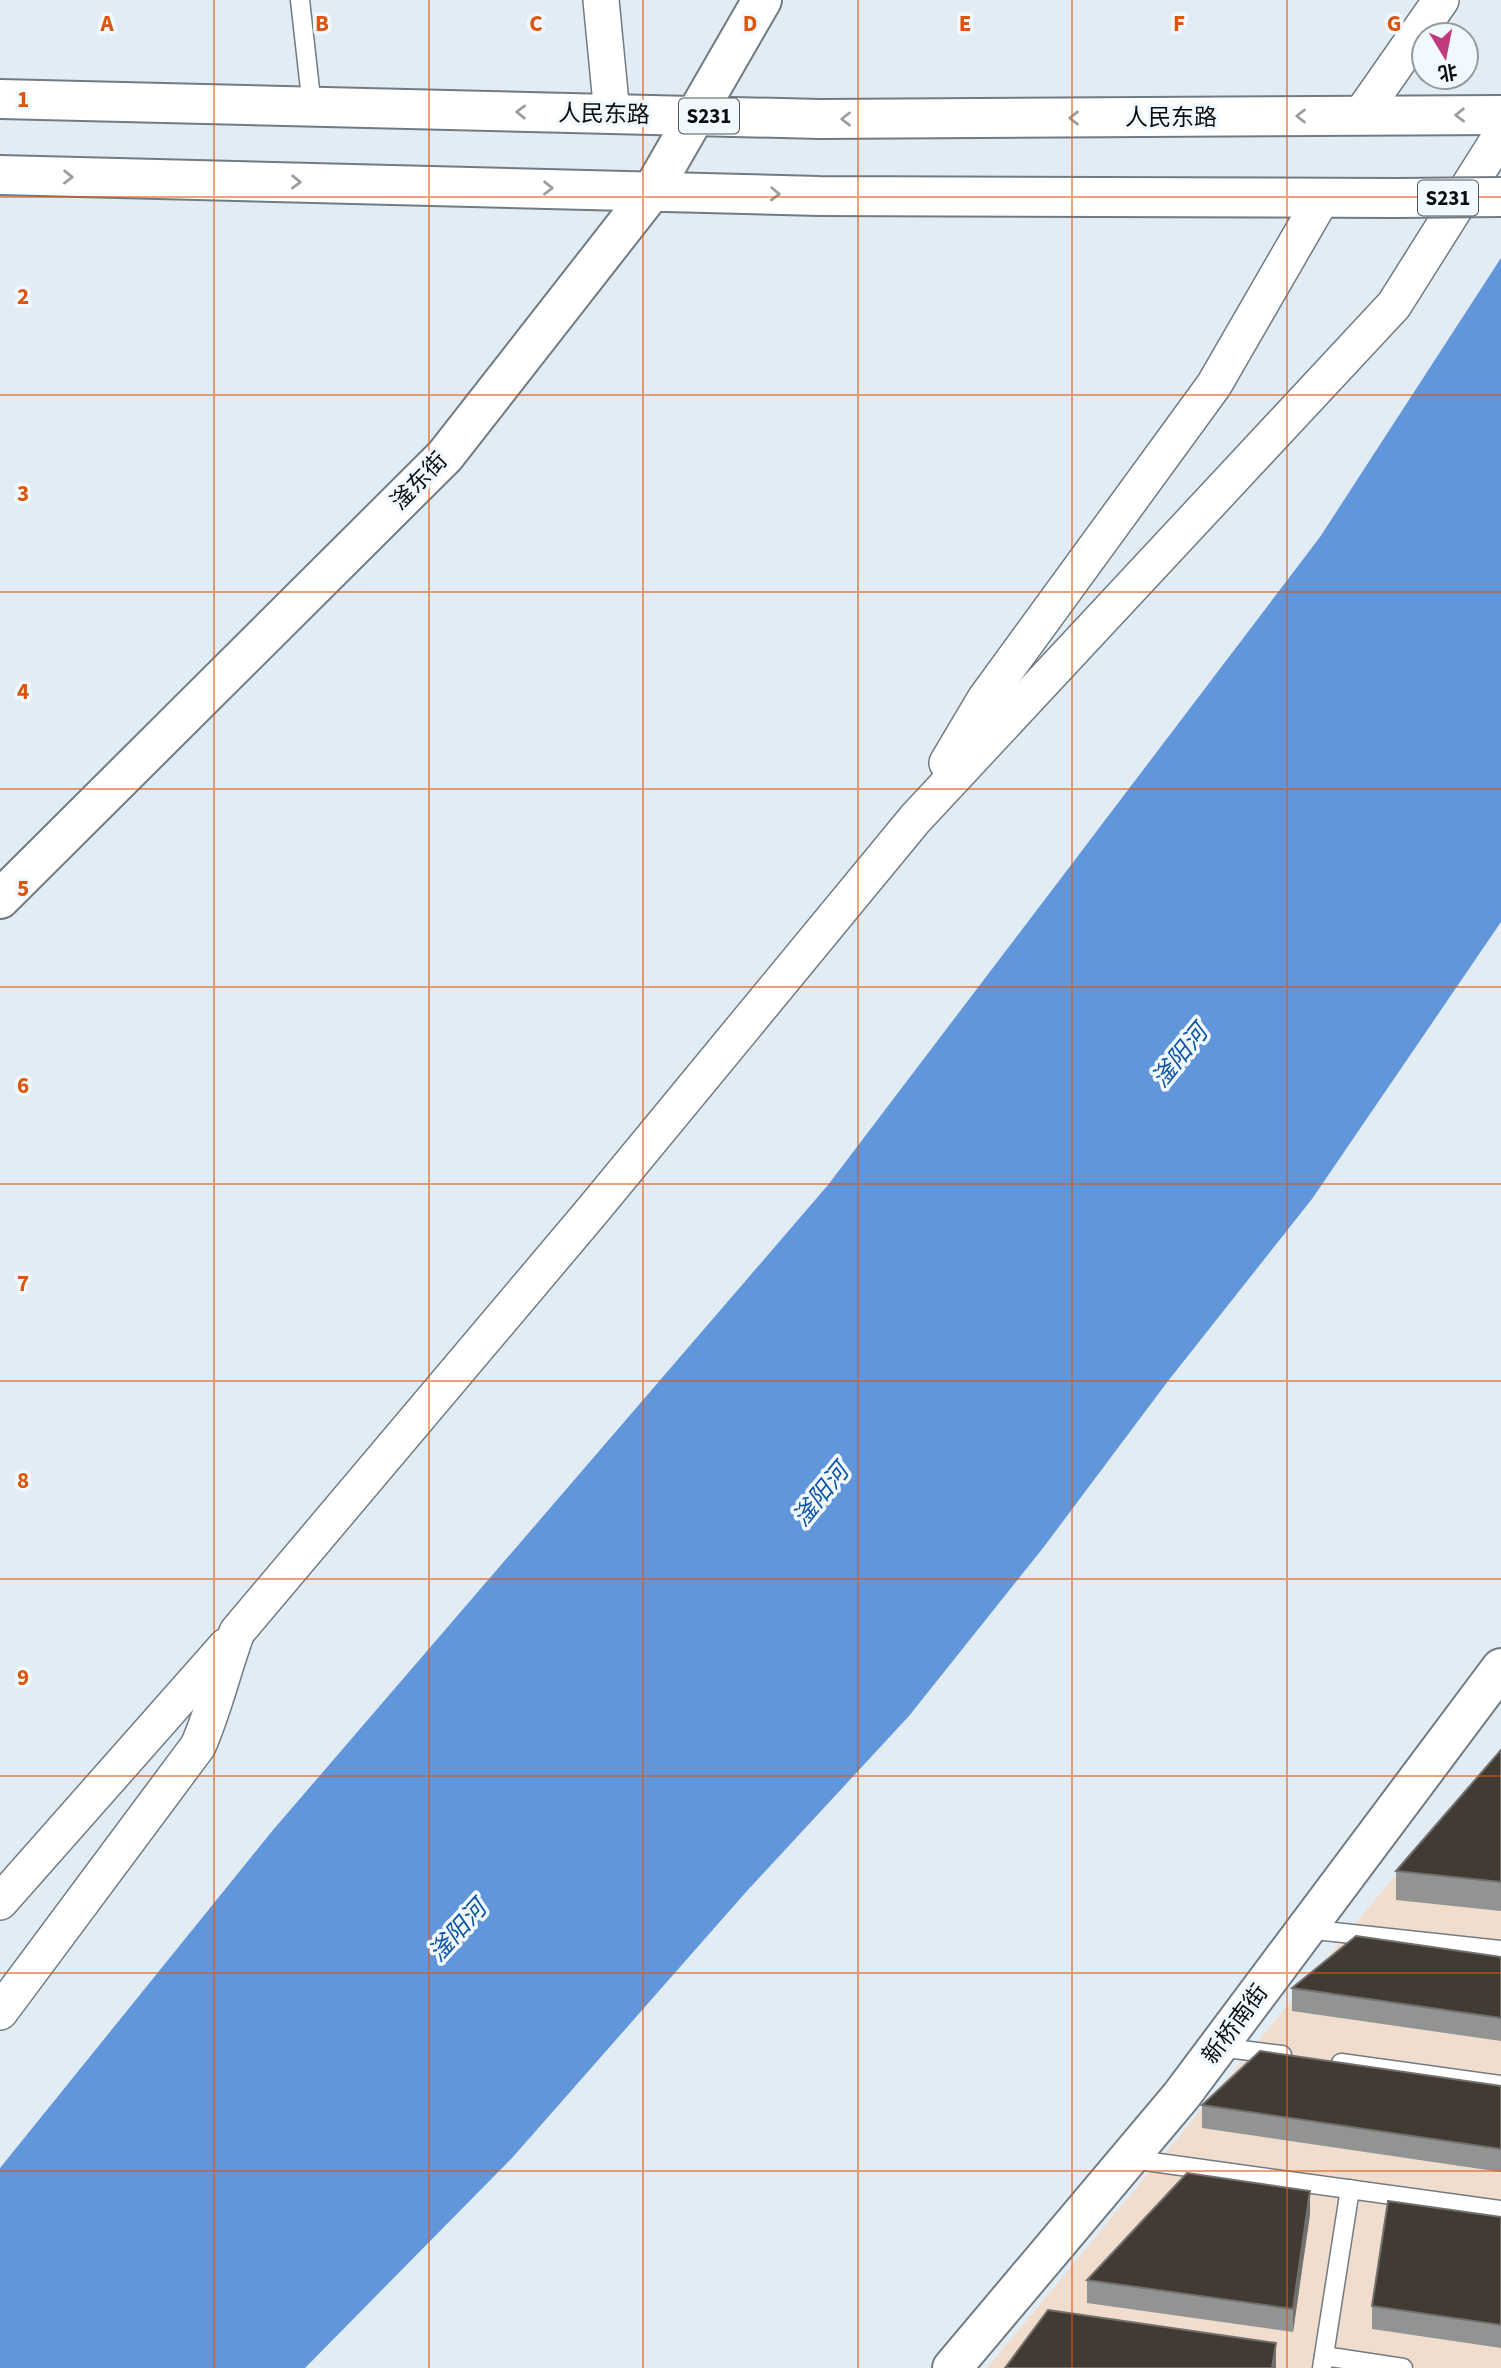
<svg xmlns="http://www.w3.org/2000/svg" width="1501" height="2368" font-family="'Source Sans 3','Noto Sans SC',sans-serif">
<style>
.commercial{fill:#f0ddcd}
.water{fill:#6296da}
.lines{fill:none;stroke-linecap:round;stroke-linejoin:round}
.lane-casing{stroke:#717b83;stroke-width:21}
.street-casing{stroke:#717b83;stroke-width:38}
.secondary-casing{stroke:#717b83;stroke-width:42}
.primary-casing{stroke:#717b83;stroke-width:42}
.lane{stroke:#fff;stroke-width:18}
.street{stroke:#fff;stroke-width:35}
.secondary{stroke:#fff;stroke-width:38}
.primary{stroke:#fff;stroke-width:38}
.primary-bridge-casing{stroke:#717b83;stroke-width:42;stroke-linecap:butt}
.primary-bridge{stroke:#fff;stroke-width:38}
.wall{fill:#929494}
.shaded-wall{fill:#72706d}
.building{fill:#423b33;stroke:#72706d;stroke-width:2}
.oneway{stroke:#9d9e9f}
.grid{fill:none;stroke:#dd550c;stroke-width:2;stroke-opacity:0.55}
.labels{text-anchor:middle;dominant-baseline:central;stroke-width:7;stroke-linejoin:round;paint-order:stroke}
.shield{fill:#f2f9fe;stroke:#4f5457;stroke-width:2}
.shield-label{font-size:21px;font-weight:bold;fill:#090d10}
.street-label{font-size:23px;fill:#090d10;stroke:#f2f9fe}
.water-label{font-size:24px;font-style:italic;fill:#0b54a5;stroke:#f2f9fe}
.grid-label{font-size:23px;text-anchor:middle;font-weight:bold;fill:#dd550c;stroke:#f2f9fe;stroke-width:7;stroke-linejoin:round;paint-order:stroke}
</style>
<rect width="100%" height="100%" fill="#e2ecf5"/>
<!-- commercial -->
<path class="commercial" d="M 1501,1748 L 1501,2368 L 987,2368 Z"/>
<!-- water -->
<path class="water" d="M 1501,258 L 1501,922 L 1312,1199 L 1168,1381 L 1043,1548 L 909,1716 L 746,1892 L 512,2158 L 305,2368 L 0,2368 L 0,2168 L 273,1830 L 828,1185 L 1320,537 Z"/>
<g class="lines">
<defs>
<g id="lane">
<path d="M 300,0 L 312,107"/>
<path d="M 1306,1929 L 1501,1950"/>
<path d="M 1218,2047 L 1282,2055"/>
<path d="M 1341,2063 L 1501,2085"/>
<path d="M 1130,2159 L 1501,2210"/>
<path d="M 1324,2356 L 1403,2368"/>
<path d="M 1322,2368 L 1350,2189"/>
</g>
<g id="street">
<path d="M 601,0 L 612,114"/>
<path d="M 1360,116 L 1441,0"/>
<path d="M 947,763 L 985,699 L 1214,385 L 1322,198"/>
<path d="M 0,1902 L 226,1646"/>
<path d="M 0,2012 L 198,1746 C 214,1710 223,1670 237,1632 L 593,1210 L 915,819 L 1394,305 L 1501,135"/>
</g>
<g id="secondary">
<path d="M 0,899 L 445,456 L 652,191 L 762,0"/>
<path d="M 952,2368 L 1181,2096 L 1501,1668"/>
</g>
<g id="primary">
<path d="M 0,99 L 820,119 L 1501,115"/>
<path d="M 0,175 L 819,196 L 1396,198"/>
</g>
</defs>
<!-- lane casing -->
<use href="#lane" class="lane-casing"/>
<!-- street casing -->
<use href="#street" class="street-casing"/>
<!-- secondary casing -->
<use href="#secondary" class="secondary-casing"/>
<!-- primary casing -->
<use href="#primary" class="primary-casing"/>
<!-- lane -->
<use href="#lane" class="lane"/>
<!-- street -->
<use href="#street" class="street"/>
<!-- secondary -->
<use href="#secondary" class="secondary"/>
<!-- primary -->
<use href="#primary" class="primary"/>
<defs>
<path id="primary-bridge" d="M 1396,198 L 1501,197"/>
</defs>
<!-- primary-bridge casing -->
<use href="#primary-bridge" class="primary-bridge-casing"/>
<!-- primary-bridge -->
<use href="#primary-bridge" class="primary-bridge"/>
</g>
<!-- wall -->
<g class="wall">
<path d="M 1501,1750 L 1501,1911 L 1396,1900 L 1396,1871 Z"/>
<path d="M 1501,1957 L 1501,2041 L 1292,2011 L 1292,1988 Z"/>
<path d="M 1501,2086 L 1501,2172 L 1202,2128 L 1202,2105 Z"/>
<path d="M 1310,2214 L 1293,2332 L 1087,2303 L 1087,2280 Z"/>
<path d="M 1501,2217 L 1501,2348 L 1372,2329 L 1372,2306 Z"/>
</g>
<!-- shaded-wall -->
<g class="shaded-wall">
<path d="M 1310,2191 L 1310,2214 L 1293,2332 L 1293,2309 Z"/>
<path d="M 1276,2343 L 1276,2368 L 1272,2368 Z"/>
</g>
<!-- building -->
<g class="building">
<path d="M 1501,1750 L 1501,1882 L 1396,1871 Z"/>
<path d="M 1356,1936 L 1501,1957 L 1501,2018 L 1292,1988 Z"/>
<path d="M 1260,2051 L 1501,2086 L 1501,2149 L 1202,2105 Z"/>
<path d="M 1187,2173 L 1310,2191 L 1293,2309 L 1087,2280 Z"/>
<path d="M 1388,2201 L 1501,2217 L 1501,2325 L 1372,2306 Z"/>
<path d="M 1048,2310 L 1276,2343 L 1272,2368 L 1005,2368 Z"/>
</g>
<!-- one-way arrows -->
<defs><path id="oneway-chevron" d="M-2-3.5L2.5 0L-2 3.5" fill="none" stroke-width="1.6" stroke-linecap="round" stroke-linejoin="round" transform="scale(1.75)"/></defs>
<g class="oneway">
<use href="#oneway-chevron" transform="translate(521 112) rotate(-179)"/>
<use href="#oneway-chevron" transform="translate(1460 115) rotate(179)"/>
<use href="#oneway-chevron" transform="translate(1301 116) rotate(180)"/>
<use href="#oneway-chevron" transform="translate(1074 118) rotate(180)"/>
<use href="#oneway-chevron" transform="translate(846 119) rotate(180)"/>
<use href="#oneway-chevron" transform="translate(68 177) rotate(1)"/>
<use href="#oneway-chevron" transform="translate(296 182) rotate(1)"/>
<use href="#oneway-chevron" transform="translate(548 188) rotate(1)"/>
<use href="#oneway-chevron" transform="translate(775 194) rotate(2)"/>
</g>
<!-- grid -->
<path class="grid" d="M 214,0 L 214,2368M 429,0 L 429,2368M 643,0 L 643,2368M 858,0 L 858,2368M 1072,0 L 1072,2368M 1287,0 L 1287,2368M 0,197 L 1501,197M 0,395 L 1501,395M 0,592 L 1501,592M 0,789 L 1501,789M 0,987 L 1501,987M 0,1184 L 1501,1184M 0,1381 L 1501,1381M 0,1579 L 1501,1579M 0,1776 L 1501,1776M 0,1973 L 1501,1973M 0,2171 L 1501,2171"/>
<g class="labels">
<!-- shield labels -->
<g class="shield">
<rect x="679" y="98.5" width="60" height="35" rx="5"/>
<rect x="1418" y="180.5" width="60" height="35" rx="5"/>
</g>
<g class="shield-label">
<text x="709" y="116">S231</text>
<text x="1448" y="198">S231</text>
</g>
<!-- street labels -->
<g class="street-label">
<text transform="translate(604 114) rotate(1)">人民东路</text>
<text x="1171" y="117">人民东路</text>
<text transform="translate(419 481) rotate(-46)">滏东街</text>
<text transform="translate(1235 2024) rotate(-53)">新桥南街</text>
</g>
<!-- water labels -->
<g class="water-label">
<text transform="translate(1180 1056) rotate(-51)">滏阳河</text>
<text transform="translate(821 1495) rotate(-51)">滏阳河</text>
<text transform="translate(458 1931) rotate(-48)">滏阳河</text>
</g>
</g>
<g class="grid-label">
<text x="107" y="31">A</text>
<text x="322" y="31">B</text>
<text x="536" y="31">C</text>
<text x="750" y="31">D</text>
<text x="965" y="31">E</text>
<text x="1179" y="31">F</text>
<text x="1394" y="31">G</text>
<text x="23" y="107">1</text>
<text x="23" y="304">2</text>
<text x="23" y="501">3</text>
<text x="23" y="699">4</text>
<text x="23" y="896">5</text>
<text x="23" y="1093">6</text>
<text x="23" y="1291">7</text>
<text x="23" y="1488">8</text>
<text x="23" y="1685">9</text>
</g>
<!-- north arrow -->
<g transform="translate(1445 56) rotate(170)"><circle r="33" fill="#f2f9fe" stroke="#959b9f" stroke-width="2"/>
<path d="M0-5L12 26L0 18L-12 26Z" fill="#c03a7d"/>
<text y="-10" font-size="19" font-weight="bold" text-anchor="middle" fill="#090d10">北</text>
</g>
</svg>
